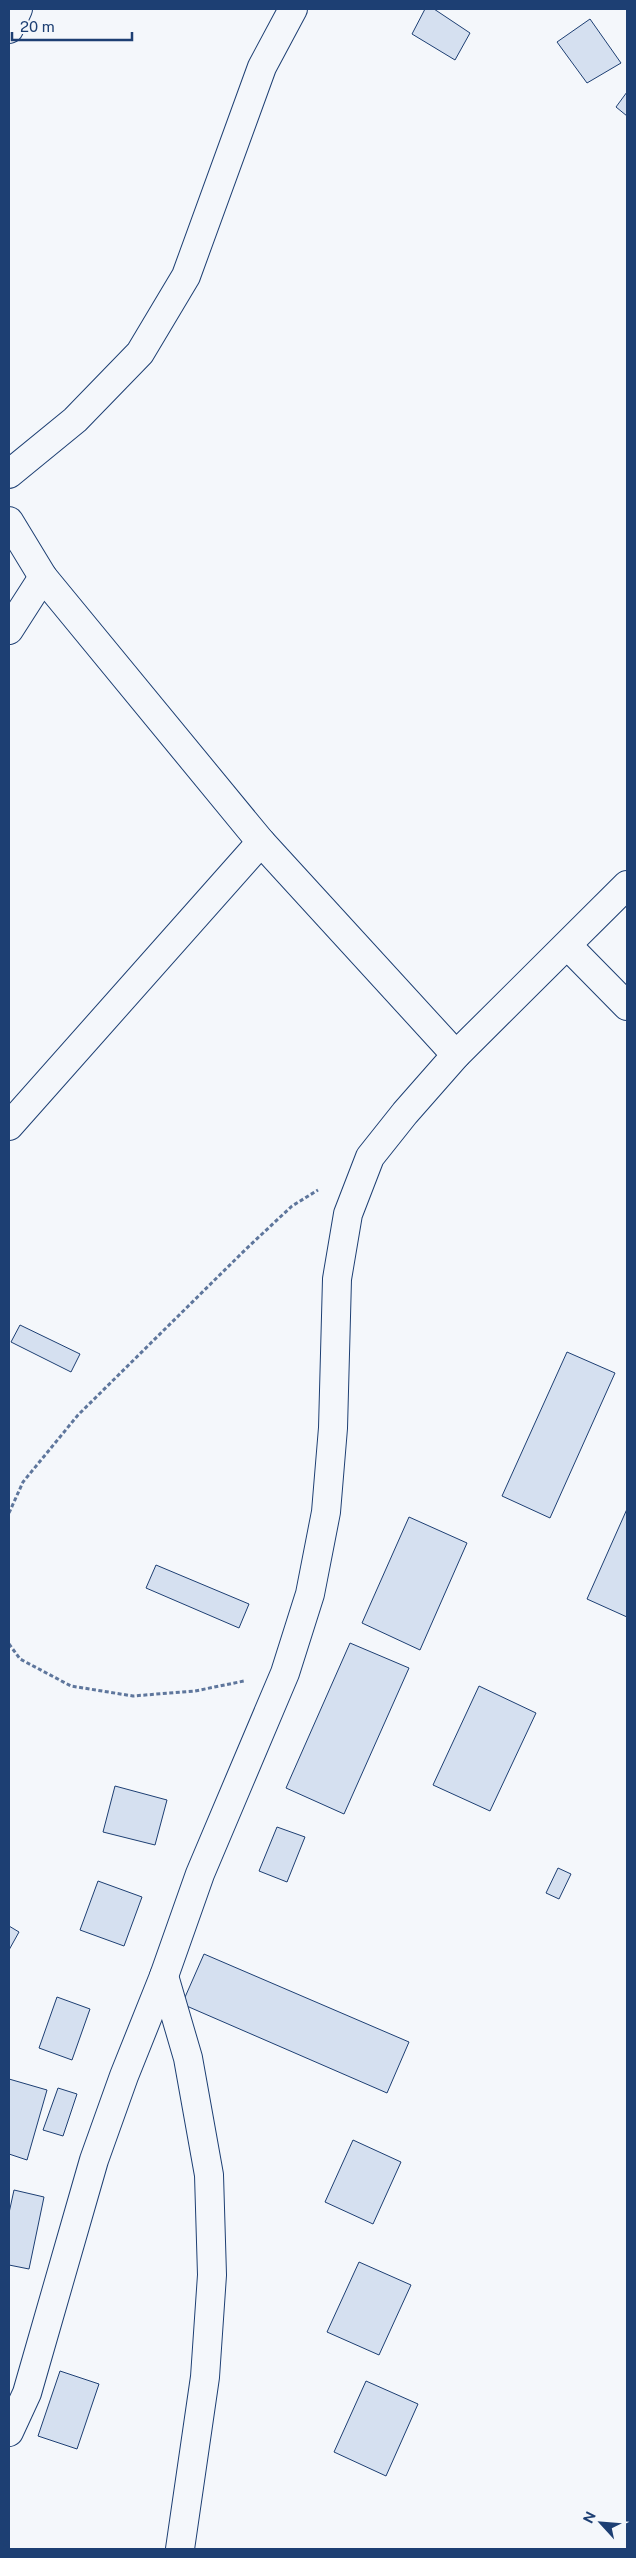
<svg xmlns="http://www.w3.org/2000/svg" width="636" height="2558" font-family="'Public Sans',sans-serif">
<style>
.building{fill:#d5e0f0;stroke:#1d3f73}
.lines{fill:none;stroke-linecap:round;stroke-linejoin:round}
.minor-casing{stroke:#1d3f73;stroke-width:30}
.secondary-casing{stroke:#1d3f73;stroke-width:30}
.path{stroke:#5e769c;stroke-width:3;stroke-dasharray:4 2.5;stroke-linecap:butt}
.minor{stroke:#f4f7fb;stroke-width:28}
.secondary{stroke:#f4f7fb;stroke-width:28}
</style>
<rect width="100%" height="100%" fill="#f4f7fb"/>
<!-- building -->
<g class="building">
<path d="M 425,9 L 434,9 L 470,33 L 455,60 L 412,34 Z"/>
<path d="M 590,19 L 621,63 L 587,83 L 557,42 Z"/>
<path d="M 627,92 L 627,116 L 616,107 Z"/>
<path d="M 20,1325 L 80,1354 L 71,1372 L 11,1342 Z"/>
<path d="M 567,1352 L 615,1373 L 550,1518 L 502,1496 Z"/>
<path d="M 627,1509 L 627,1617 L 587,1599 Z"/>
<path d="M 409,1517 L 467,1543 L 420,1650 L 362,1623 Z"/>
<path d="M 156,1565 L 249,1604 L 239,1628 L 146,1588 Z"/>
<path d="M 350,1643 L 409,1668 L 344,1814 L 286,1788 Z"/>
<path d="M 479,1686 L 536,1713 L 490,1811 L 433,1785 Z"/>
<path d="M 115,1786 L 167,1800 L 155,1845 L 103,1832 Z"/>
<path d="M 277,1827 L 305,1837 L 287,1882 L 259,1871 Z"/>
<path d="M 558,1868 L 571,1874 L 559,1899 L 546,1893 Z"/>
<path d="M 98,1881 L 142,1897 L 124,1946 L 80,1930 Z"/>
<path d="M 9,1926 L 19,1932 L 9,1950 Z"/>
<path d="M 204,1954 L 409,2042 L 387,2093 L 182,2004 Z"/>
<path d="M 57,1997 L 90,2009 L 72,2060 L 39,2048 Z"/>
<path d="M 9,2079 L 47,2090 L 27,2160 L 9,2154 Z"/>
<path d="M 58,2088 L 77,2094 L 63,2136 L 43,2130 Z"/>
<path d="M 353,2140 L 401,2162 L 373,2224 L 325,2202 Z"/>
<path d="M 14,2190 L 44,2197 L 29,2269 L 9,2265 L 9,2213 Z"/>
<path d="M 359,2262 L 411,2285 L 379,2355 L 327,2332 Z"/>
<path d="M 60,2371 L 99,2384 L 77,2449 L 38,2436 Z"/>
<path d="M 366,2381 L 418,2404 L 386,2476 L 334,2452 Z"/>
</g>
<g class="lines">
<defs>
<g id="minor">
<path d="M 9,29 L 18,9"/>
<path d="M 9,474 L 75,420 L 140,353 L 186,276 L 262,67 L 293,9"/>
<path d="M 9,521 L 43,577 L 261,842 L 456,1055"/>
<path d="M 9,630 L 43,577"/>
<path d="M 568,946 L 627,1006"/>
<path d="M 9,1126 L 261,842"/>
<path d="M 164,1976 L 188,2058 L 209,2175 L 212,2275 L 205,2377 L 180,2549"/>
</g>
<path id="secondary" d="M 9,2432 L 27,2393 L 94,2160 L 124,2076 L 164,1976 L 200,1874 L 285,1673 L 310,1594 L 326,1512 L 333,1428 L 337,1279 L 348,1214 L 370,1157 L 405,1113 L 456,1055 L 627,885"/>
</defs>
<!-- minor casing -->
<use href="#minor" class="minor-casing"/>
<!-- secondary casing -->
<use href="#secondary" class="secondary-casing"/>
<!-- path -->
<g class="path">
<path d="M 9,1513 L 23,1482 L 78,1415 L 246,1249 L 292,1206 L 318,1190"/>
<path d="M 9,1644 L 20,1659 L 71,1686 L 133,1696 L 195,1691 L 244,1681"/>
</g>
<!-- minor -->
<use href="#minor" class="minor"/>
<!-- secondary -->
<use href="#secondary" class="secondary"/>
</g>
<!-- border -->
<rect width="636" height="2558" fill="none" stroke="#1d3f73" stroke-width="20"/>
<!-- north arrow -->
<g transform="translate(601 2523) rotate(296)" stroke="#f4f7fb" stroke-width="4" paint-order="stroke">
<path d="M0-4L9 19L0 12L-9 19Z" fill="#1d3f73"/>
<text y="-8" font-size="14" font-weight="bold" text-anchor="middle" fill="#1d3f73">N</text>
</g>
<!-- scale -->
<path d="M12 32v8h120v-8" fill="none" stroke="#1d3f73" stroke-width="2.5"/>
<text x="20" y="32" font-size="15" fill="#1d3f73" stroke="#f4f7fb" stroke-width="4" paint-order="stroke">20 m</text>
</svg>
